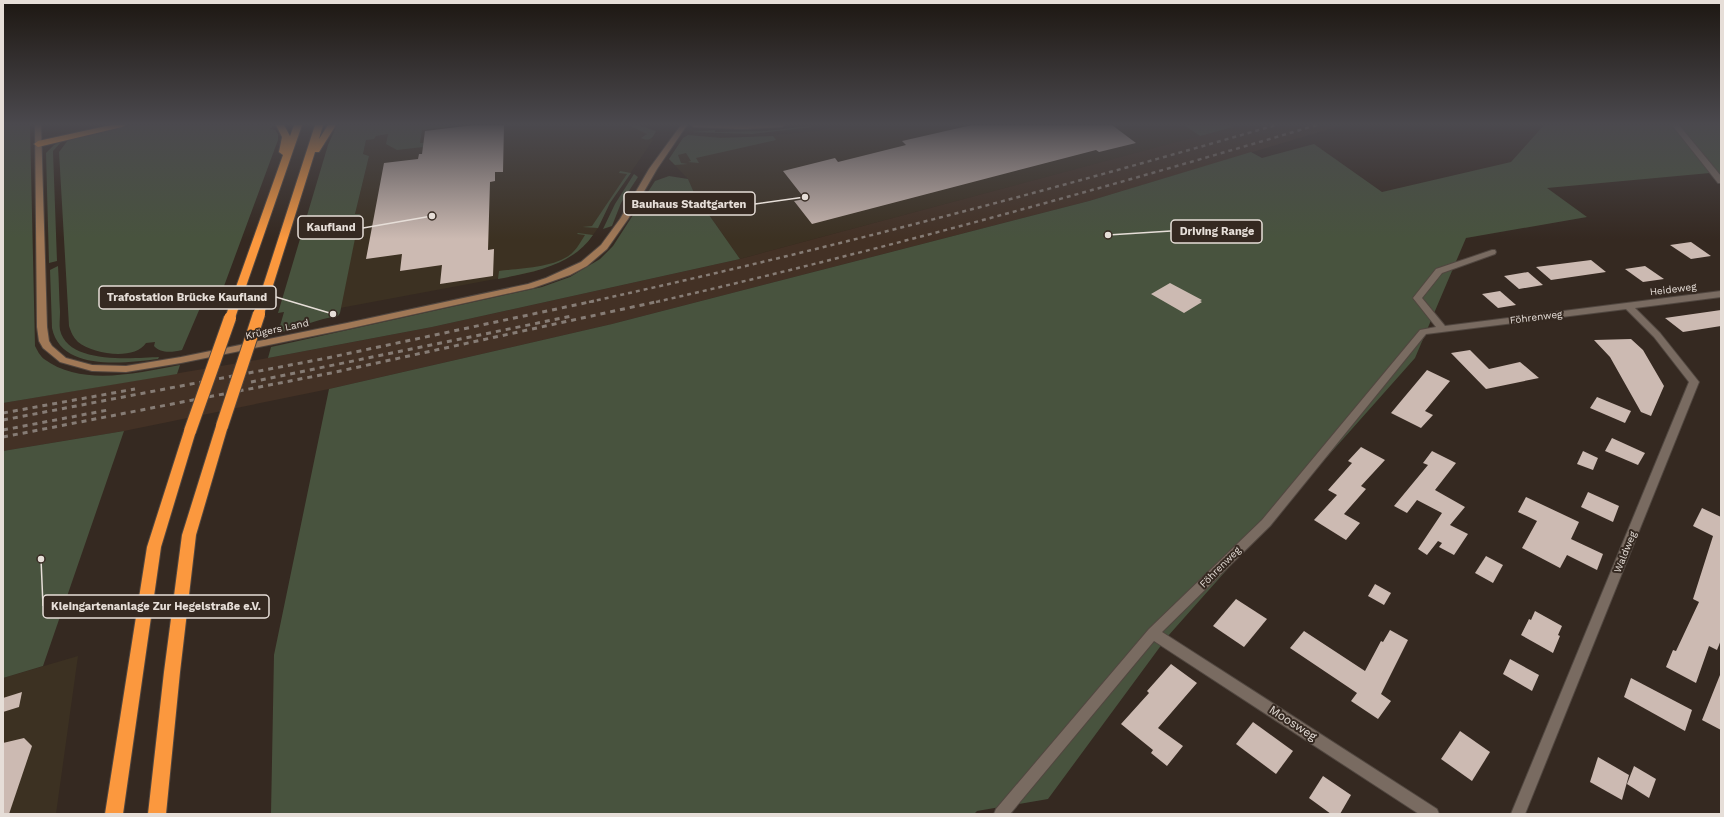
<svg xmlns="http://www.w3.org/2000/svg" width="1724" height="817" font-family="'Work Sans',sans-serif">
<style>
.commercial{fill:#3c3122}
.built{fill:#433125}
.green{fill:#48533e}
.building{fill:#ccbab2}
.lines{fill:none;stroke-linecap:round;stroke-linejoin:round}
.street-casing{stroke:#514740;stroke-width:2}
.secondary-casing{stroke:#514740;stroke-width:2}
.highway-casing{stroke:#514740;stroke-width:2}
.street{fill:#796b61;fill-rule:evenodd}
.secondary{fill:#a07856;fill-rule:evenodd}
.highway{fill:#fb983e;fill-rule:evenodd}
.rail-far1{stroke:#867c75;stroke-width:2.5;stroke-dasharray:4 4;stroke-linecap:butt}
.rail{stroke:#867c75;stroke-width:3;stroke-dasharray:5 5;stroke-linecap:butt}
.highway-bridge-casing{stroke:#514740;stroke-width:14;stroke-linecap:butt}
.highway-bridge{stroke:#fb983e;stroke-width:12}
.labels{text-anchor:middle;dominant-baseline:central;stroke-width:4;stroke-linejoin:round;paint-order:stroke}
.street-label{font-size:10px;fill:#e6ded8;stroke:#352921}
.near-street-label{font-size:12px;fill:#e6ded8;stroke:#352921}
.leader{fill:none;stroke:#e6ded8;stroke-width:1.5}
.callout-dot{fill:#e6ded8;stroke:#352921;stroke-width:1.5}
.callout{fill:#352921;stroke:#e6ded8;stroke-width:1.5}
.callout-label{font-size:11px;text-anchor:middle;font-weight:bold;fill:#e6ded8}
</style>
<rect width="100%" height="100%" fill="#352921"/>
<!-- commercial -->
<g class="commercial">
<path d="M 394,125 L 630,125 L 648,133 L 653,140 L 610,203 L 598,228 L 587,243 L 565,260 L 533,272 L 340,308 L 360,214 L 355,214 L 369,156 L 363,154 L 366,140 L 375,136 L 393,134 Z"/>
<path d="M 842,125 L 1184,125 L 1200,136 L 740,259 L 695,195 L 688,179 L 669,159 L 683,138 L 688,135 L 746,138 L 817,131 Z"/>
<path d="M 78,656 L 56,814 L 3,814 L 3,678 Z"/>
</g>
<!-- built -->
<path class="built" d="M 1230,125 L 1343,125 L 1089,201 L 612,324 L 329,389 L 124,431 L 3,451 L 3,403 L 268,358 L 432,327 L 740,259 L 1232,127 Z"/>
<!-- green -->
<g class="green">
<path d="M 3,125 L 30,125 L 35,346 C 37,350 40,356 44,359 C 82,387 137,373 180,365 L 177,374 L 3,403 Z"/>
<path d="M 132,125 L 274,125 L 270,129 L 275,130 L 278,134 L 278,140 L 217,305 L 200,308 L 182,350 C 173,352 161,354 154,346 L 155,342 L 146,343 C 134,361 93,354 78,342 C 73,337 71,332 69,326 L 59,152 L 68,140 Z"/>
<path d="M 337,125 L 463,125 L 422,130 L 420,143 L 424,143 L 423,147 L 397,150 L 386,144 L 388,134 L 376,136 L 374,139 L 366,140 L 363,154 L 369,156 L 355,214 L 360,214 L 340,313 L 338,316 C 316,319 299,328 278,333 L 284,312 L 278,313 L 328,145 Z"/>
<path d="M 628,125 L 638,125 L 656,131 C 653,138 649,142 641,138 L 647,134 Z"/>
<path d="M 1184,125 L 1230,125 L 1233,127 L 1200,136 Z"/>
<path d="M 1544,125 L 1721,125 L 1721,183 L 1710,173 L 1547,188 L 1587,217 L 1466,238 L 1415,358 L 1168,636 L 1048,799 L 977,811 L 974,814 L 271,814 L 274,655 L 329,389 L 612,324 L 1089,201 L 1251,152 L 1262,158 L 1314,144 L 1382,192 L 1511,162 Z"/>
<path d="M 809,126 L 813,127 L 752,134 L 692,132 L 715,130 L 715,132 L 766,131 Z"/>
<path d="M 688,135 L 721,138 L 773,136 L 776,140 L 696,158 L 699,163 L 688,162 L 691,161 L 686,153 L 678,155 L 681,163 L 688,164 L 675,165 L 669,159 L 683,138 Z"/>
<path d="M 62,141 L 53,151 L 57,261 L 49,263 L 46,153 L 54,145 Z"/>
<path d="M 620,171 L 631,173 L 610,203 L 598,228 L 582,227 L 592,226 L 627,174 L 619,173 Z"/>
<path d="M 634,174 L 638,177 L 621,203 L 612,226 L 603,229 L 615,204 Z"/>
<path d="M 669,176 L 688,179 L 695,195 L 740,259 L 432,327 L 268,358 L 271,347 L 542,287 L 570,277 L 600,259 L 613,246 L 655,181 Z"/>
<path d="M 578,233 L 593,235 C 572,266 533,272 498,279 L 499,271 C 520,268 559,268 574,251 C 578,247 581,241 585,235 L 577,234 Z"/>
<path d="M 58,266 C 59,281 59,297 60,312 C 60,318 59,325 60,330 C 68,365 133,358 159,357 L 158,359 C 125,363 61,372 52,328 L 50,270 Z"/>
<path d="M 124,431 L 43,666 L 3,678 L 3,451 Z"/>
</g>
<!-- building -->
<g class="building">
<path d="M 474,125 L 504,125 L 503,172 L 495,172 L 495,181 L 490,182 L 488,250 L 494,249 L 493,276 L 440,284 L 442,265 L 400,271 L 402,254 L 366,259 L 384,163 L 418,159 L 419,154 L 422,154 L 425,131 Z"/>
<path d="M 972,125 L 1112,125 L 1136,143 L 1099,152 L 1096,150 L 812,224 L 794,201 L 805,199 L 783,171 L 835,158 L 838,162 L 906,145 L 902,141 Z"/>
<path d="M 1691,242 L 1711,256 L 1691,259 L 1670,245 Z"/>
<path d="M 1591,260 L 1606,272 L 1551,280 L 1536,267 Z"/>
<path d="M 1645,266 L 1664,279 L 1643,282 L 1625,269 Z"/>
<path d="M 1528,272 L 1543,285 L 1519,289 L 1504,276 Z"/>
<path d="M 1170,283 L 1202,300 L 1200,301 L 1202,302 L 1184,313 L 1151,294 Z"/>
<path d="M 1500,291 L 1516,305 L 1498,308 L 1482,294 Z"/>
<path d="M 1721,310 L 1721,326 L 1683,332 L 1665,318 Z"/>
<path d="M 1631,339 L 1643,350 L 1664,386 L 1651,416 L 1641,412 L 1610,357 L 1594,340 Z"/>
<path d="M 1470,350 L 1489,369 L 1520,362 L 1539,378 L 1486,389 L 1451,353 Z"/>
<path d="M 1427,370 L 1450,381 L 1425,411 L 1433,415 L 1421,428 L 1391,413 Z"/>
<path d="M 1597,397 L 1631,411 L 1625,423 L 1590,408 Z"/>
<path d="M 1612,438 L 1645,453 L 1638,465 L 1605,451 Z"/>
<path d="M 1361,447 L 1385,460 L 1361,486 L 1366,489 L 1344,514 L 1360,523 L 1346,540 L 1314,520 L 1337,495 L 1328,490 L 1352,463 L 1348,461 Z"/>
<path d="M 1432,451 L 1456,463 L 1435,490 L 1465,507 L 1450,525 L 1468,534 L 1454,555 L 1439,547 L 1442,543 L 1438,541 L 1427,555 L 1418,549 L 1442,513 L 1417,500 L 1407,513 L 1394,506 L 1428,465 L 1423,463 Z"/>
<path d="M 1583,451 L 1598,458 L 1593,470 L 1577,464 Z"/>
<path d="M 1588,492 L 1619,506 L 1613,522 L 1581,507 Z"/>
<path d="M 1526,497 L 1579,522 L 1571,539 L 1603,554 L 1597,570 L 1567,555 L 1560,568 L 1522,548 L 1537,521 L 1518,512 Z"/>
<path d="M 1702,508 L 1721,517 L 1721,640 L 1717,650 L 1709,646 L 1696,683 L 1666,667 L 1673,650 L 1676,651 L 1699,602 L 1693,599 L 1713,536 L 1693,526 Z"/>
<path d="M 1486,556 L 1503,565 L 1493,583 L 1475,573 Z"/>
<path d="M 1375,584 L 1391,593 L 1384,605 L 1368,596 Z"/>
<path d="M 1236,599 L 1267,619 L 1244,647 L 1213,626 Z"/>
<path d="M 1535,611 L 1562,626 L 1558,635 L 1560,636 L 1553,653 L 1521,635 L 1529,619 L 1531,620 Z"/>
<path d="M 1390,630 L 1408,640 L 1381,694 L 1391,701 L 1378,719 L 1351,701 L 1357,693 L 1290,648 L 1304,631 L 1365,671 L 1381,641 L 1383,642 Z"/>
<path d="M 1510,659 L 1539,675 L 1532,691 L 1503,674 Z"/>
<path d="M 1171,664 L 1197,683 L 1158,728 L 1183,746 L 1167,766 L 1151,753 L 1153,750 L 1121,724 L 1149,693 L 1147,691 Z"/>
<path d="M 1720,675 L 1721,675 L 1721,730 L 1702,720 Z"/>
<path d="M 1631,678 L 1692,710 L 1685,731 L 1624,697 Z"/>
<path d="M 22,692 L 19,707 L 3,712 L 3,698 Z"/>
<path d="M 1253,722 L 1293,751 L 1276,774 L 1236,744 Z"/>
<path d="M 1460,731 L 1490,752 L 1472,781 L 1441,759 Z"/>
<path d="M 24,738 L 32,746 L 9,814 L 3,814 L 3,743 Z"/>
<path d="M 1598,757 L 1629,775 L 1622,800 L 1590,782 Z"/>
<path d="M 1634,766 L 1656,779 L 1649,798 L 1627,784 Z"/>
<path d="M 1323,776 L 1351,795 L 1340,814 L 1331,814 L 1309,798 Z"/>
</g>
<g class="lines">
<defs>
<g id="street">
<path d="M 1672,125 L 1679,125 L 1721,176 L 1721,183 L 1718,183 Z"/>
<path d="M 1492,250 L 1495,250 L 1496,252 L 1495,254 L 1442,273 L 1422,298 L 1445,326 L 1721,291 L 1721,297 L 1635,308 L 1660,333 L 1699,382 L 1525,814 L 1511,814 L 1689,382 L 1654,337 L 1626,309 L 1426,334 L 1270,526 L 1162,632 L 1437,809 L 1439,814 L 1419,814 L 1154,641 L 1010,814 L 994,814 L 996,809 L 1149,629 L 1262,520 L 1420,330 L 1436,327 L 1413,298 L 1436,269 Z"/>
</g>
<g id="secondary">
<path d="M 35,125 L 41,125 L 47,327 L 49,341 L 52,346 L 66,358 L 92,365 L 126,366 L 181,357 L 347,323 L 528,284 L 546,278 L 581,262 L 601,245 L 620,219 L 649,169 L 681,125 L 687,125 L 657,169 L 628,219 L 607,249 L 587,266 L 570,275 L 533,288 L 347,329 L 181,363 L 126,372 L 92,371 L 60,362 L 43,348 L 39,341 L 37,327 Z"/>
<path d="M 691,125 L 785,125 L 782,127 L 743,129 L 694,127 Z"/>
</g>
<g id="highway">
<path d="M 111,125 L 126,125 L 122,127 L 38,147 L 34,144 L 38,141 Z"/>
<path d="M 276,125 L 284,125 L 290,136 L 294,125 L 302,125 L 235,318 L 230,321 L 225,318 L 283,155 L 279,152 L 282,137 Z"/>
<path d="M 315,125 L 323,125 L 319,139 L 328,125 L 336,125 L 319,152 L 315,152 L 264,314 L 263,316 L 255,316 L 254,314 Z"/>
<path d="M 222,422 L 226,423 L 228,426 L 196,535 L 180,672 L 166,814 L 148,814 L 164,672 L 182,535 L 216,426 L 218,423 Z"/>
<path d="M 190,427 L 194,428 L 196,431 L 161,547 L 123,814 L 105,814 L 147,547 L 184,431 L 186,428 Z"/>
</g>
</defs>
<!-- street casing -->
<use href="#street" class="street-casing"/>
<!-- secondary casing -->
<use href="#secondary" class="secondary-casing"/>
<!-- highway casing -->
<use href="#highway" class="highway-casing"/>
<!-- street -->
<use href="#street" class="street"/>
<!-- secondary -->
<use href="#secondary" class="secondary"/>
<!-- highway -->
<use href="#highway" class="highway"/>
<!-- rail-far1 -->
<g class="rail-far1">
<path d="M 589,302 C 820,251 1049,191 1276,125"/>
<path d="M 656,302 C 878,251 1098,190 1317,125"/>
</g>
<!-- rail -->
<g class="rail">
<path d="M 251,382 L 572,316"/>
<path d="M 3,413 L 135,389"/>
<path d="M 3,420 L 327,358 L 594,301"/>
<path d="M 3,430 L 108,410"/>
<path d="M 3,437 L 331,373 L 660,301"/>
</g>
<defs>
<g id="highway-bridge">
<path d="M 222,426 L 259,314"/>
<path d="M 190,431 L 230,318"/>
</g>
</defs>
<!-- highway-bridge casing -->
<use href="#highway-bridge" class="highway-bridge-casing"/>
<!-- highway-bridge -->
<use href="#highway-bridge" class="highway-bridge"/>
</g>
<!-- sky -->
<linearGradient id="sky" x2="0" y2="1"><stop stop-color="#1d1712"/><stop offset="0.52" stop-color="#4b494e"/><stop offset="1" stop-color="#4b494e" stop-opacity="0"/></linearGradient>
<rect width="1724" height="239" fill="url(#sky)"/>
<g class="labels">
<!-- street labels -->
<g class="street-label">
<text transform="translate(1673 289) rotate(-7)">Heideweg</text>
<text transform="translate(1536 317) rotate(-7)">Föhrenweg</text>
<text transform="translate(277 329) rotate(-12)">Krügers Land</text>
<text transform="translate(1625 552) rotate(-68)">Waldweg</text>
<text transform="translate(1220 567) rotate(-45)">Föhrenweg</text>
</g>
<!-- near-street labels -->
<g class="near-street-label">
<text transform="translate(1293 723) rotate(33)">Moosweg</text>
</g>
</g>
<!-- callouts -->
<path class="leader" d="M805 197L755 204M432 216L363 228M1108 235L1171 231M333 314L276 297M41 559L43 606"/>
<g class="callout-dot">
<circle cx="805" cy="197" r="4"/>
<circle cx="432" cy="216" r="4"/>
<circle cx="1108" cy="235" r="4"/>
<circle cx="333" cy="314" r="4"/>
<circle cx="41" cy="559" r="4"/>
</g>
<g class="callout">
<rect x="624" y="192" width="131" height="23" rx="4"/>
<rect x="298" y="216" width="65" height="23" rx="4"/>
<rect x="1171" y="220" width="91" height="23" rx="4"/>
<rect x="99" y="286" width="177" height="23" rx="4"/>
<rect x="43" y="595" width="226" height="23" rx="4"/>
</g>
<g class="callout-label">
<text x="689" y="208">Bauhaus Stadtgarten</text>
<text x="331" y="231">Kaufland</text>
<text x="1217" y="235">Driving Range</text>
<text x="187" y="301">Trafostation Brücke Kaufland</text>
<text x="156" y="610">Kleingartenanlage Zur Hegelstraße e.V.</text>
</g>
<!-- border -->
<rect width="1724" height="817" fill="none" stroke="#e6ded8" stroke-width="8"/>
</svg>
